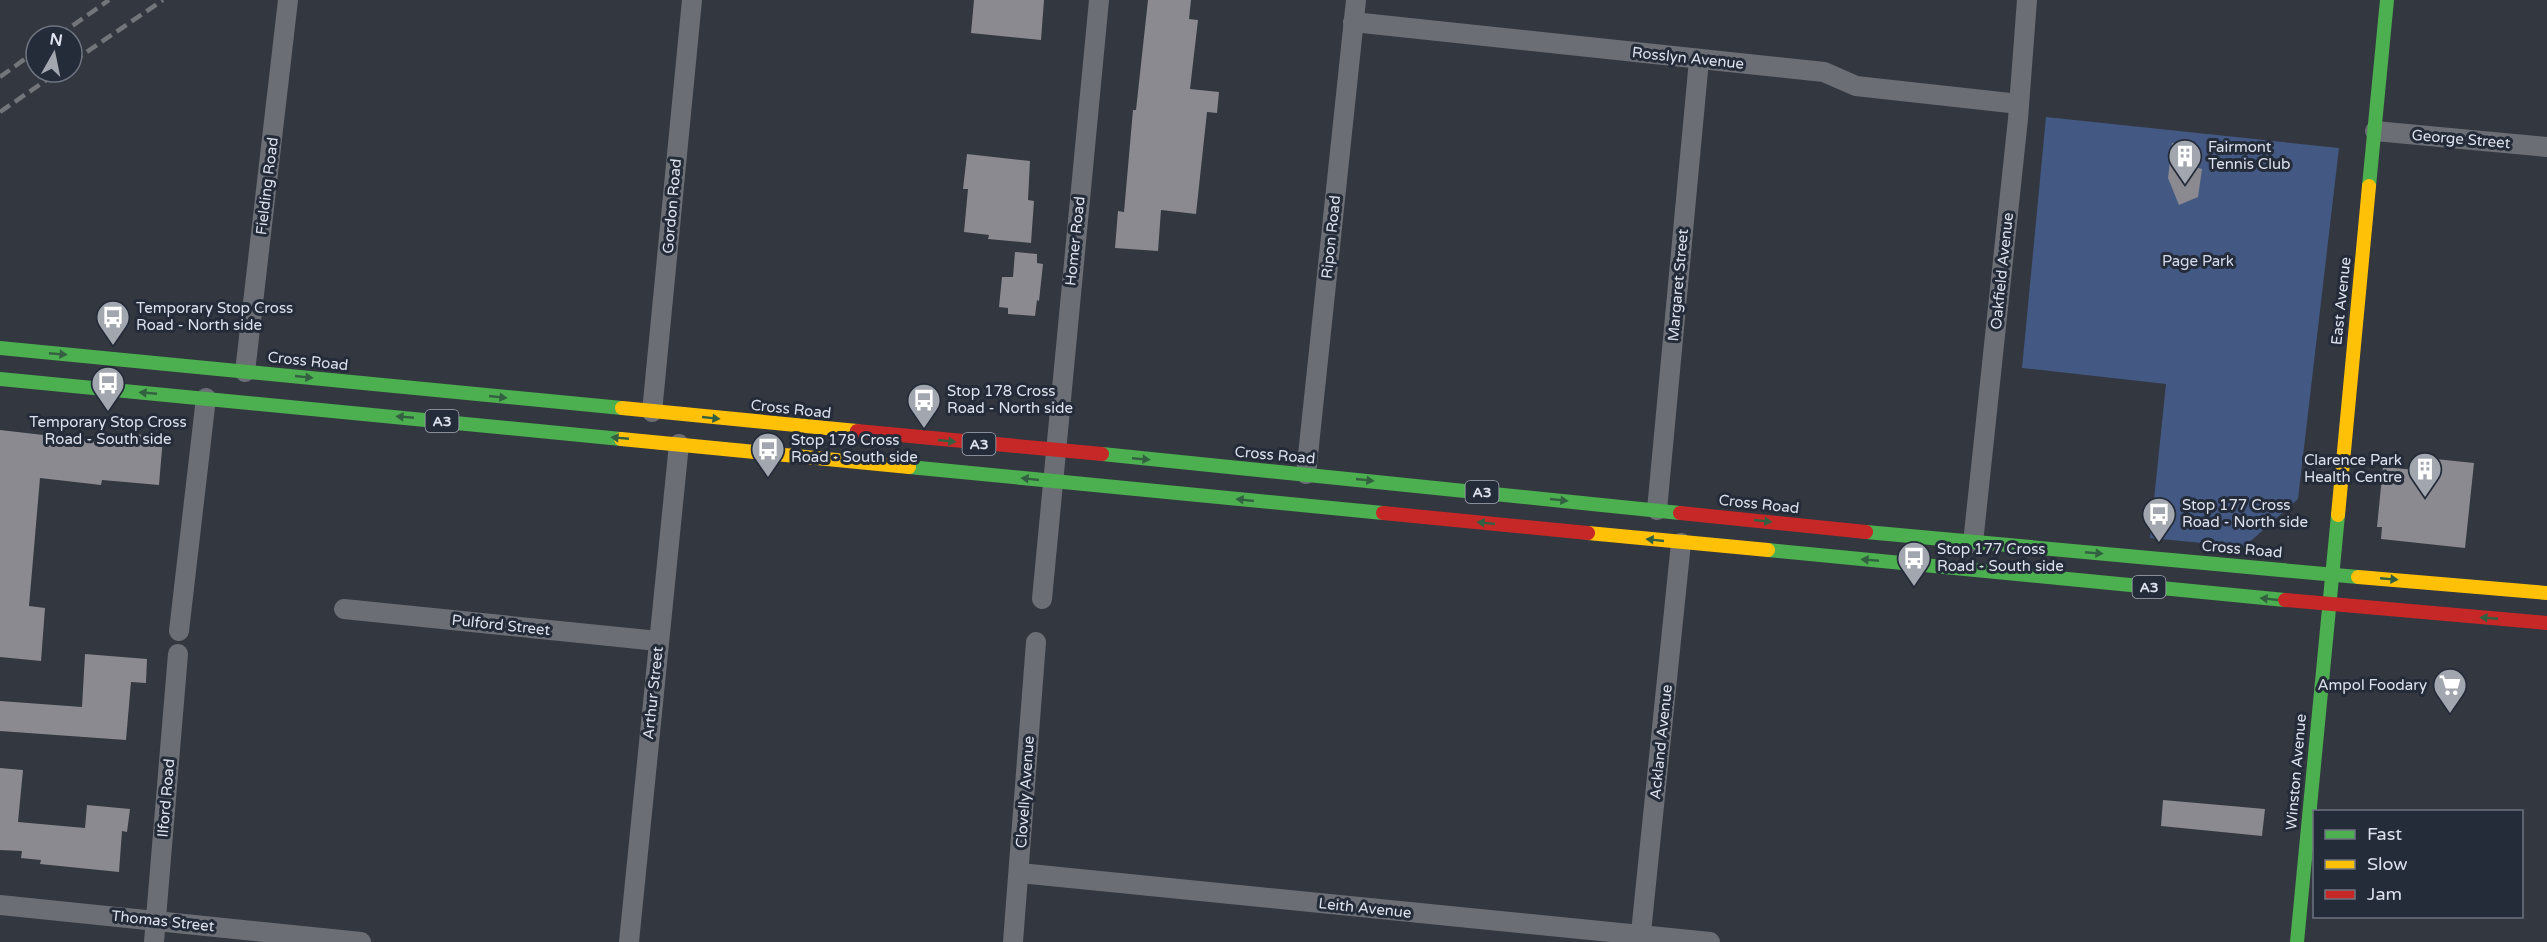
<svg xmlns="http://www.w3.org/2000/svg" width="2547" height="942" font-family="'Varela Round',sans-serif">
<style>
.green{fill:#435883}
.building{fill:#8b8a90}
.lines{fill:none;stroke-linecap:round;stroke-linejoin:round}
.street{stroke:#6b6e75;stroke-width:20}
.fast{stroke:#4caf50;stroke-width:14}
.slow{stroke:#ffc107;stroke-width:14}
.jam{stroke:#c62828;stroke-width:14}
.rail{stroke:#72757a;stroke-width:4.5;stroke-dasharray:12 6;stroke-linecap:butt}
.oneway{fill:#346042}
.labels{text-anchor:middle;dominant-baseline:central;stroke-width:6;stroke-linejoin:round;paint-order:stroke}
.shield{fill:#242b39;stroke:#a6aab6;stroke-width:1.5}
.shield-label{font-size:14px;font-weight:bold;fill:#dde1eb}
.street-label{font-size:15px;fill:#dde1eb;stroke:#242b39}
.poi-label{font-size:15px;fill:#dde1eb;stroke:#242b39;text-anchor:start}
.park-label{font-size:15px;fill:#d3dcee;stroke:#242b39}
</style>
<rect width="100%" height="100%" fill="#33373f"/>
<!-- green -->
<path class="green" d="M 2046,117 L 2339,148 L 2298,499 L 2244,547 L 2150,538 L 2166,384 L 2022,368 Z"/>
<!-- building -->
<g class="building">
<path d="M 974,0 L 1044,0 L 1041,40 L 971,33 Z"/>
<path d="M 1148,0 L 1191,0 L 1189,19 L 1198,20 L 1190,89 L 1219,92 L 1217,113 L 1207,112 L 1196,214 L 1161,210 L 1158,251 L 1115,248 L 1118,211 L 1124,212 L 1133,110 L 1136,110 Z"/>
<path d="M 2172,143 L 2193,145 L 2191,166 L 2202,169 L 2198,197 L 2179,205 L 2168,178 Z"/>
<path d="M 967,154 L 1030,161 L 1028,200 L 1034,201 L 1031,243 L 988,239 L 989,235 L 964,232 L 968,189 L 963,189 Z"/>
<path d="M 1015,252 L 1037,254 L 1037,263 L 1043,264 L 1039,301 L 1037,300 L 1035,316 L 1008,314 L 1008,308 L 999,307 L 1002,277 L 1013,277 Z"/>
<path d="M 0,430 L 122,444 L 123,433 L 163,437 L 159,485 L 102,480 L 101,485 L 40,478 L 29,606 L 45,608 L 41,661 L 0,657 Z"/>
<path d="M 2426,458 L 2474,463 L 2465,548 L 2381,539 L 2382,527 L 2377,527 L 2383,467 L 2416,470 L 2417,461 L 2426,462 Z"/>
<path d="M 85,654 L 147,659 L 146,683 L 131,682 L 126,740 L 0,731 L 0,701 L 82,707 Z"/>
<path d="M 0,768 L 23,770 L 18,822 L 85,828 L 87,805 L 130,809 L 127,832 L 122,831 L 119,872 L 40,864 L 41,860 L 21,858 L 22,851 L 0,850 Z"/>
<path d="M 2163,800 L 2265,809 L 2262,836 L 2161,826 Z"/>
</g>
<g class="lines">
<!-- street -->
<g class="street">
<path d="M 1353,22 L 1824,72 L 1856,86 L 2019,104"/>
<path d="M 2375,131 L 2547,147"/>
<path d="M 245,372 L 288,0"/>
<path d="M 652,412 L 692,0"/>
<path d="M 1306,474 L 1356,0"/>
<path d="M 1657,510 L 1699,60"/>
<path d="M 1973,543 L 2018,119 L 2027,0"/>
<path d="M 1042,599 L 1099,0"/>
<path d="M 344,609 L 658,641"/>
<path d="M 179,631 L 206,398"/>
<path d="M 1020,873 L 1710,942"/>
<path d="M 0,905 L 361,942"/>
<path d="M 154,942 L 178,654"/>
<path d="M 629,942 L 679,444"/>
<path d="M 1013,942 L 1036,642"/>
<path d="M 1640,942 L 1681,543"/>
</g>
<!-- fast -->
<g class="fast">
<path d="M 2369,186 L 2387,0"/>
<path d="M 0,348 L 622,408"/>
<path d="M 0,379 L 621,439"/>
<path d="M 1102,454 L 1680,513"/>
<path d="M 909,467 L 1383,513"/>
<path d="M 1866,532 L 2358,577"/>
<path d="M 1768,550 L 2285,600"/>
<path d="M 2297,942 L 2338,515"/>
</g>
<!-- slow -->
<g class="slow">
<path d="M 622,408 L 857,431"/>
<path d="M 621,439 L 909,467"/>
<path d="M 2338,515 L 2369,186"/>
<path d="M 1588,533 L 1768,550"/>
<path d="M 2358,577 L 2547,593"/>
</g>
<!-- jam -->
<g class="jam">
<path d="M 857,431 L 1102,454"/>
<path d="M 1383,513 L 1588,533"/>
<path d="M 1680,513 L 1866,532"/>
<path d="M 2285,600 L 2547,623"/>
</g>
<!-- rail -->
<g class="rail">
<path d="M 58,36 L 109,0"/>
<path d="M 72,62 L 163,0"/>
<path d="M 0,77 L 36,51"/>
<path d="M 0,112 L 58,72"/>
</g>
</g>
<!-- one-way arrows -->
<defs><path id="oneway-solid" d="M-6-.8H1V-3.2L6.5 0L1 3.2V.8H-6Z" transform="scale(1.5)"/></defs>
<g class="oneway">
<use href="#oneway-solid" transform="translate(58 354) rotate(5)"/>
<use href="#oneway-solid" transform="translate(304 377) rotate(6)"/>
<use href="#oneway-solid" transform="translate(148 393) rotate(-175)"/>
<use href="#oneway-solid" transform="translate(498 397) rotate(6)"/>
<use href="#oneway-solid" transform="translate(405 417) rotate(-175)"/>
<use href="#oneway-solid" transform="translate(711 418) rotate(6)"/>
<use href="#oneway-solid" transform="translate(620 438) rotate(-175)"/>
<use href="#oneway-solid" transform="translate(947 441) rotate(6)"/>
<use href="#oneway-solid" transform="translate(1141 459) rotate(5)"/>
<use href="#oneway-solid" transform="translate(1030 479) rotate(-174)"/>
<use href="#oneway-solid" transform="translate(1365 480) rotate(6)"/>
<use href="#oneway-solid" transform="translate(1245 500) rotate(-174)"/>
<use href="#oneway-solid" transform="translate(1559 500) rotate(6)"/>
<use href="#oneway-solid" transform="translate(1763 521) rotate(6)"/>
<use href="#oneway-solid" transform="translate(1486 523) rotate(-174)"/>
<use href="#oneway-solid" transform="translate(1655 540) rotate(-174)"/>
<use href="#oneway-solid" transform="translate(2094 553) rotate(5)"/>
<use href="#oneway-solid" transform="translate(1870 560) rotate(-175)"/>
<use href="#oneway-solid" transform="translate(2389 579) rotate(5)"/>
<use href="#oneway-solid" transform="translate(2269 599) rotate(-174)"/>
<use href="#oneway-solid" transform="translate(2489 618) rotate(-175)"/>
</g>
<!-- icons -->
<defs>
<symbol id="building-pin" viewBox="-11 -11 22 30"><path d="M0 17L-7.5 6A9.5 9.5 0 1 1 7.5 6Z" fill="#a2a6af" stroke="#242b39"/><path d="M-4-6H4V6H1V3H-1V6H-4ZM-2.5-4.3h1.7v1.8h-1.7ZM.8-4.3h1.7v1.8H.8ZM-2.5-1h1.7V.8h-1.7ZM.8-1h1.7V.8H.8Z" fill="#fff"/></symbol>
<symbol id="bus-pin" viewBox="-11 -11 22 30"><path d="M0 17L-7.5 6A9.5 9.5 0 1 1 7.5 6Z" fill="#a2a6af" stroke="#242b39"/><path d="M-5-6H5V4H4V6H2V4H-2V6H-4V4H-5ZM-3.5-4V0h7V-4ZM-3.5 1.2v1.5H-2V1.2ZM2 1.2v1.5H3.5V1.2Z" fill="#fff"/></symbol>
<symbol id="supermarket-pin" viewBox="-11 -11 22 30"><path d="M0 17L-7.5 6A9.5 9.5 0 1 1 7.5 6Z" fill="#a2a6af" stroke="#242b39"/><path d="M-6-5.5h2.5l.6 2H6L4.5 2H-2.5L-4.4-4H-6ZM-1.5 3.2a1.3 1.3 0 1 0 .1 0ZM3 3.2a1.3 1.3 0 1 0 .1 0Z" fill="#fff"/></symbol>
</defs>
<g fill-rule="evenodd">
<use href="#building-pin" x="2166" y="137" width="38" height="52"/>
<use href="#bus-pin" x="94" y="298" width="38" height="52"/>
<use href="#bus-pin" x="89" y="364" width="38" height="52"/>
<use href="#bus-pin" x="905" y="381" width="38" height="52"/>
<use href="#bus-pin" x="749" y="430" width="38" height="52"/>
<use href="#building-pin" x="2406" y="450" width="38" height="52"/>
<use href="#bus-pin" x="2140" y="495" width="38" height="52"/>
<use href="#bus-pin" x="1895" y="539" width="38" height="52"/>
<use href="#supermarket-pin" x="2431" y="666" width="38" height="52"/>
</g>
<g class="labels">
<!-- shield labels -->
<g class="shield">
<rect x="425.5" y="410" width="33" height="22" rx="4.5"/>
<rect x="962.5" y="433" width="33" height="22" rx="4.5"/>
<rect x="1465.5" y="481" width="33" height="22" rx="4.5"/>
<rect x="2132.5" y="576" width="33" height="22" rx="4.5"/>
</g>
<g class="shield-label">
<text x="442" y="421">A3</text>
<text x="979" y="444">A3</text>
<text x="1482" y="492">A3</text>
<text x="2149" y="587">A3</text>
</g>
<!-- street labels -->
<g class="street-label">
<text transform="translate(1688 58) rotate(6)">Rosslyn Avenue</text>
<text transform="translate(2461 139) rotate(5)">George Street</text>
<text transform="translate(267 186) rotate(-83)">Fielding Road</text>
<text transform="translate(672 206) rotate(-85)">Gordon Road</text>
<text transform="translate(1331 237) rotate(-84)">Ripon Road</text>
<text transform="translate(1075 241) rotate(-84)">Homer Road</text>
<text transform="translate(2002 271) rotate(-84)">Oakfield Avenue</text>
<text transform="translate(1678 285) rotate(-85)">Margaret Street</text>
<text transform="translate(2341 301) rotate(-84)">East Avenue</text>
<text transform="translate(308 361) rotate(6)">Cross Road</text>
<text transform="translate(791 409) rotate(6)">Cross Road</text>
<text transform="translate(1275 455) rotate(5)">Cross Road</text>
<text transform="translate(1759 504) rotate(6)">Cross Road</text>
<text transform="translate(2242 549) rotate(5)">Cross Road</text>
<text transform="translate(501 625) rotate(6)">Pulford Street</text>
<text transform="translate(653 693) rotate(-84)">Arthur Street</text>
<text transform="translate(1661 742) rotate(-84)">Ackland Avenue</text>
<text transform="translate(2296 772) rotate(-85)">Winston Avenue</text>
<text transform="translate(1025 792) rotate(-86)">Clovelly Avenue</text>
<text transform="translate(166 798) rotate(-85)">Ilford Road</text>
<text transform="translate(1365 908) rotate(6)">Leith Avenue</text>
<text transform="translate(163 921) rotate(6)">Thomas Street</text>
</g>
<!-- poi labels -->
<g class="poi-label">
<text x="2208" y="147">Fairmont<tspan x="2208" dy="17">Tennis Club</tspan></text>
<text x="136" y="308">Temporary Stop Cross<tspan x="136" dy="17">Road - North side</tspan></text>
<text x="947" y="391">Stop 178 Cross<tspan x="947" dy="17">Road - North side</tspan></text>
<text x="108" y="422" text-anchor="middle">Temporary Stop Cross<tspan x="108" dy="17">Road - South side</tspan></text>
<text x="791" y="440">Stop 178 Cross<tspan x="791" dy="17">Road - South side</tspan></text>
<text x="2402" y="460" text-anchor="end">Clarence Park<tspan x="2402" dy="17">Health Centre</tspan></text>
<text x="2182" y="505">Stop 177 Cross<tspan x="2182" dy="17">Road - North side</tspan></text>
<text x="1937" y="549">Stop 177 Cross<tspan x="1937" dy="17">Road - South side</tspan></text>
<text x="2427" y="685" text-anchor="end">Ampol Foodary</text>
</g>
<!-- park labels -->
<g class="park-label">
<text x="2198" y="261">Page Park</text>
</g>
</g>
<!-- legend -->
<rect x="2313" y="810" width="210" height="108" fill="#242b39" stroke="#6e7480" stroke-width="1.5"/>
<rect x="2325" y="830" width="30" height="9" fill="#4caf50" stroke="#6e7480" stroke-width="1.5"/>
<text x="2367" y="840" font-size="18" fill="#dde1eb">Fast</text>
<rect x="2325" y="860" width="30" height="9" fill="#ffc107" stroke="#6e7480" stroke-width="1.5"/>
<text x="2367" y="870" font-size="18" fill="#dde1eb">Slow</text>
<rect x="2325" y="890" width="30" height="9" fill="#c62828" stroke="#6e7480" stroke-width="1.5"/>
<text x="2367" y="900" font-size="18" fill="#dde1eb">Jam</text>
<!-- north arrow -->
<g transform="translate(54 54) rotate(9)"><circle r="28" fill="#242b39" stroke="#6e7480" stroke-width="1.5"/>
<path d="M0-4.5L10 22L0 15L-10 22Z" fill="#a2a6af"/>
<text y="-9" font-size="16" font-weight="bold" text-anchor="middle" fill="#dde1eb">N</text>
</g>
</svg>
